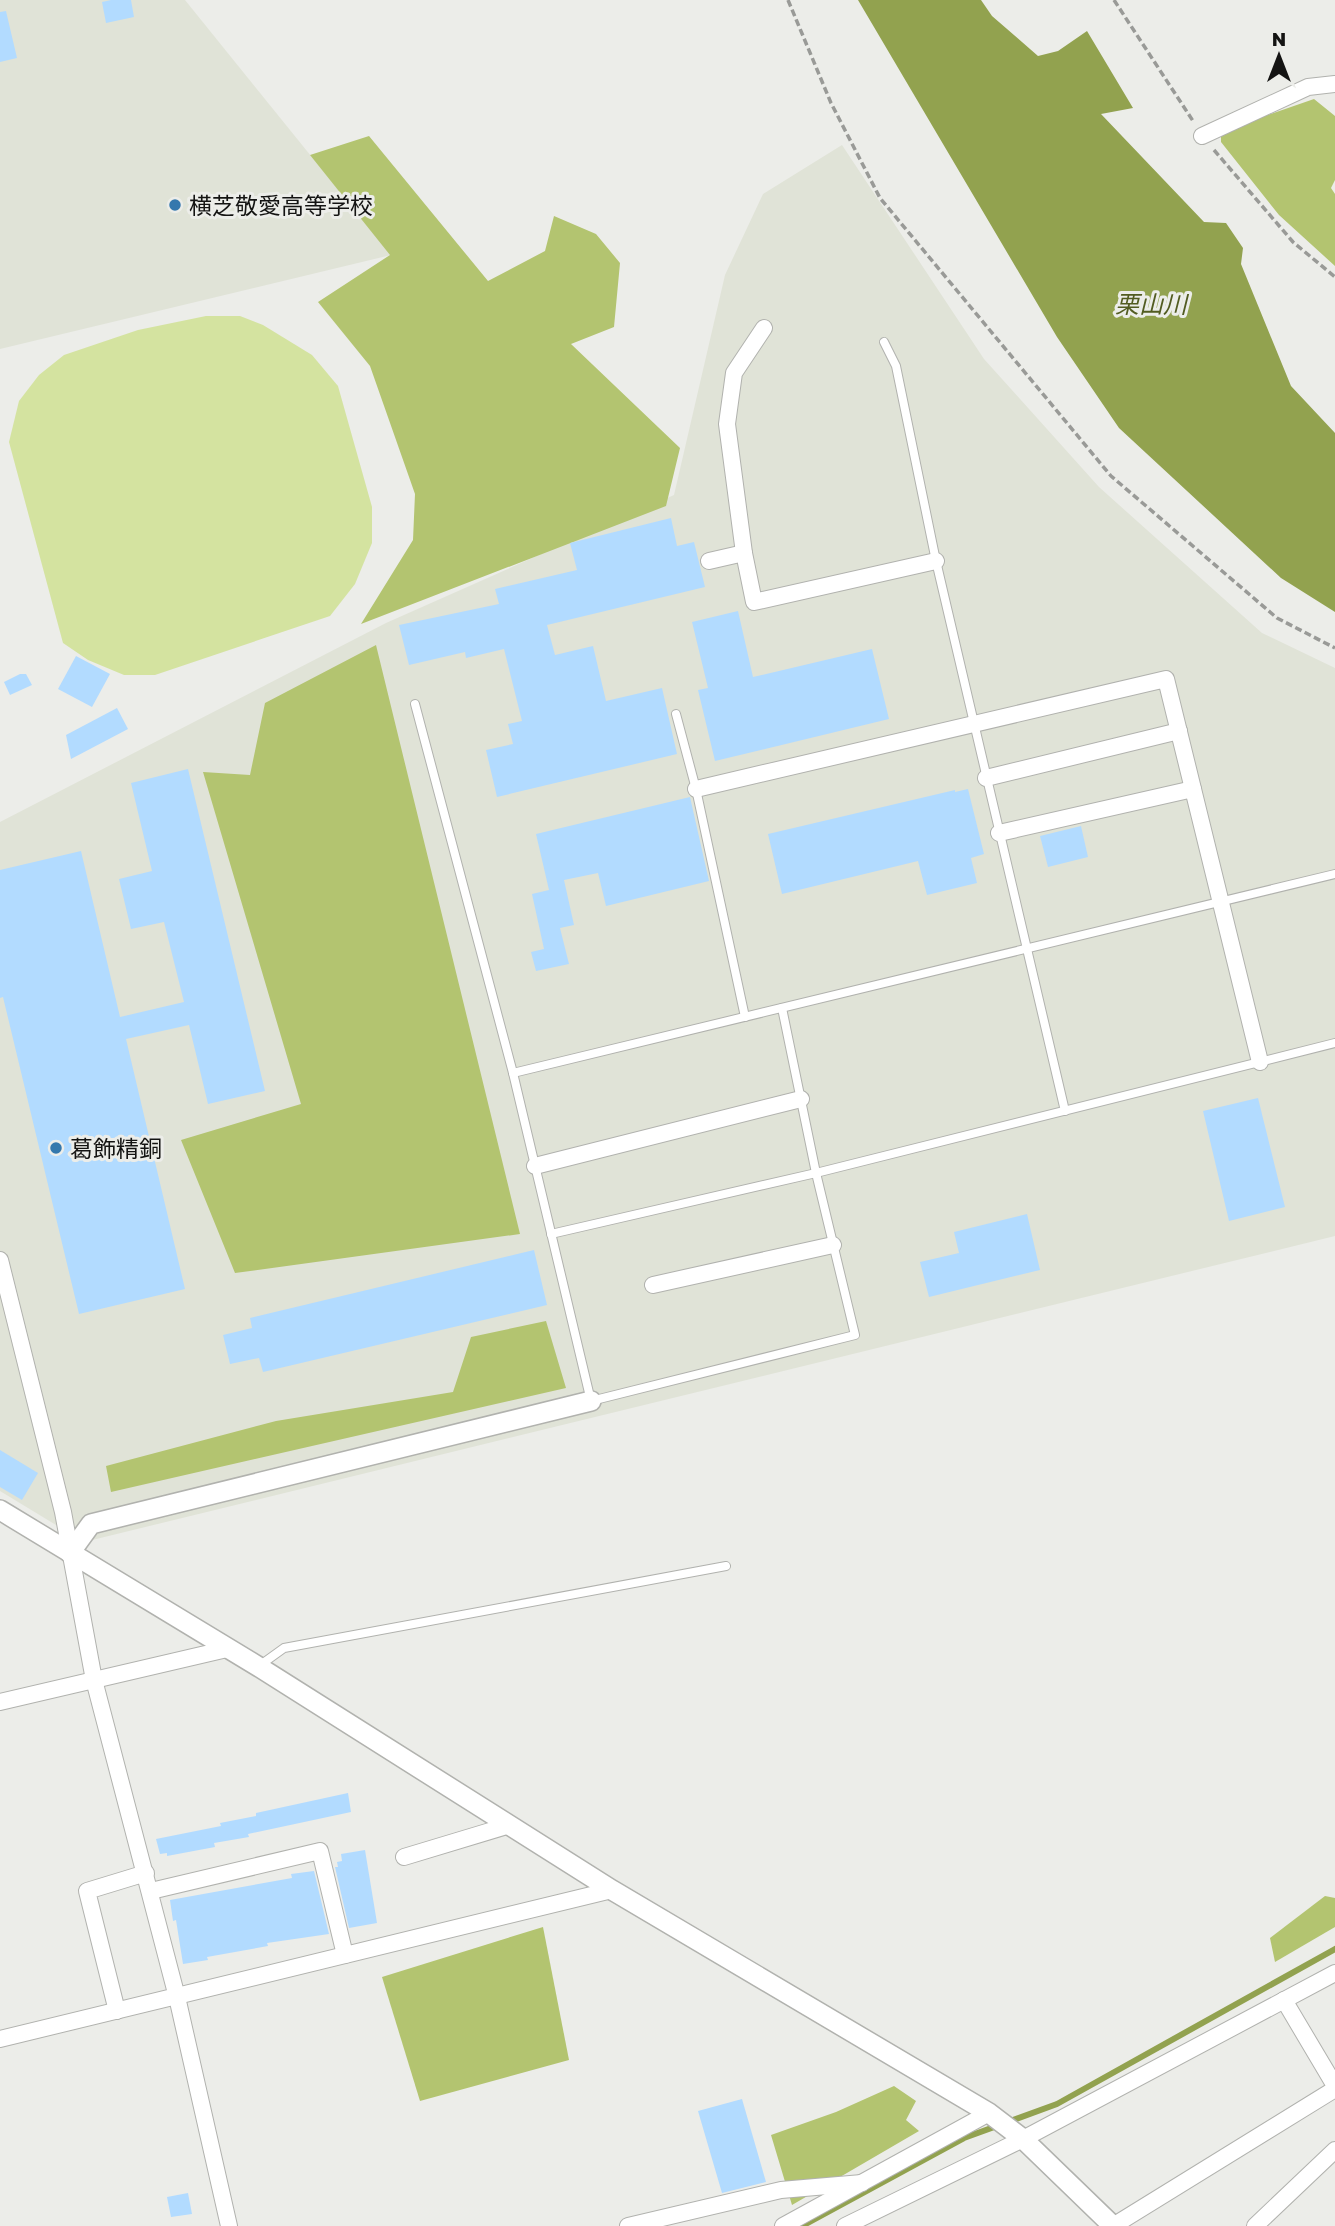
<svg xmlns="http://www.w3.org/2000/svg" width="1335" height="2226" font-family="'Golos Text','Noto Sans JP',sans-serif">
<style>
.built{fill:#e0e3d7}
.green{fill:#d4e3a0}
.forest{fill:#b3c470}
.water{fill:#92a24f}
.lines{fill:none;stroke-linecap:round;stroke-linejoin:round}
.stream{stroke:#92a24f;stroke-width:6}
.building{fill:#b2dbff}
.service-casing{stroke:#b1b2ae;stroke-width:10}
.minor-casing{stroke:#b1b2ae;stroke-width:18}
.tertiary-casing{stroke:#b1b2ae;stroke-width:22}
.path{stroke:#999a97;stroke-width:3.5;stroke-dasharray:7 3.5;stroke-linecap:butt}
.service{stroke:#fff;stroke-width:8}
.minor{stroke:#fff;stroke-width:16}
.tertiary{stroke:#fff;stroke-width:19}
.poi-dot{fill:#3478ad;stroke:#ecede9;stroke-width:2.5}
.labels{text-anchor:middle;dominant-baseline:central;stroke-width:6;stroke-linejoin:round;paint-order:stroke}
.poi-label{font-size:23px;fill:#141413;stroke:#ecede9;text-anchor:start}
.water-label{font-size:24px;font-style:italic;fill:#525c21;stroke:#ecede9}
</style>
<rect width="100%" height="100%" fill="#ecede9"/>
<!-- built -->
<g class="built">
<path d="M 0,0 L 185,0 L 391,255 L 0,349 Z"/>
<path d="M 842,145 L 984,359 L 1099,487 L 1262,633 L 1335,668 L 1335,1236 L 84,1542 L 0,1491 L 0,822 L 386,623 L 674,495 L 725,275 L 763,194 Z"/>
</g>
<!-- green -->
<path class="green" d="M 206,316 L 240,316 L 263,325 L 312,355 L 338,386 L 372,507 L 372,543 L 355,584 L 330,616 L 155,675 L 124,675 L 88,660 L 63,643 L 9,442 L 19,401 L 39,375 L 64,355 L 138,330 Z"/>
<!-- forest -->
<g class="forest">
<path d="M 1314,99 L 1335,116 L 1335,180 L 1331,188 L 1335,194 L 1335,266 L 1279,215 L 1221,142 L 1221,131 Z"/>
<path d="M 369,136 L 488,281 L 545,251 L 554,216 L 596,234 L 620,263 L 614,327 L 571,344 L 680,448 L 666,506 L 361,624 L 413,540 L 415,494 L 370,366 L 318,302 L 390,255 L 310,155 Z"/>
<path d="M 376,645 L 520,1234 L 235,1273 L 181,1140 L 301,1104 L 203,772 L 250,775 L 265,703 Z"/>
<path d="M 546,1321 L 566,1388 L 111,1492 L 106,1466 L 276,1421 L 453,1392 L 471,1337 Z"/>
<path d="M 1325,1896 L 1335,1898 L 1335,1927 L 1275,1962 L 1270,1938 Z"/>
<path d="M 543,1927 L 569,2060 L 420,2101 L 382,1977 Z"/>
<path d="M 894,2086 L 916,2101 L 906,2120 L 919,2131 L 792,2205 L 771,2135 L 836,2112 Z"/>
</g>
<!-- water -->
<path class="water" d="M 858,0 L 981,0 L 992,16 L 1038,56 L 1058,51 L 1087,31 L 1133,108 L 1101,114 L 1204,222 L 1226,223 L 1243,248 L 1241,264 L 1291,386 L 1335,433 L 1335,612 L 1281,578 L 1119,428 L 1057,337 Z"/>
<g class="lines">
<!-- stream -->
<path class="stream" d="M 802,2226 L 964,2138 L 1057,2104 L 1335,1949"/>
</g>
<!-- building -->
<g class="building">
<path d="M 111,0 L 131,0 L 134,17 L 106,23 L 102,2 Z"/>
<path d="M 6,11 L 17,58 L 0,62 L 0,12 Z"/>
<path d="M 671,518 L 677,546 L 694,542 L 705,587 L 547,625 L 555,655 L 593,646 L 606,701 L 662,688 L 677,754 L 497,797 L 486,750 L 513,744 L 508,724 L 522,721 L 504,649 L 466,658 L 465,652 L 409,665 L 399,625 L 499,604 L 495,589 L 577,570 L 570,543 Z"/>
<path d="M 738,611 L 753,677 L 872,649 L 889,719 L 715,761 L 698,690 L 708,688 L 692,622 Z"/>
<path d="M 76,656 L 110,674 L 92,707 L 58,689 Z"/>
<path d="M 20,674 L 26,674 L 32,685 L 10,695 L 4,682 Z"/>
<path d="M 117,708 L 128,729 L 71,759 L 66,735 Z"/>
<path d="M 188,769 L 265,1091 L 208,1104 L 189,1025 L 126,1039 L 185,1289 L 79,1314 L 3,997 L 0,998 L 0,870 L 81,851 L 120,1017 L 184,1002 L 164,922 L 131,929 L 119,879 L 152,871 L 131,783 Z"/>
<path d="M 968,789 L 984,854 L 971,858 L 977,883 L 927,895 L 918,861 L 782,894 L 768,834 L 955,790 L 955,792 Z"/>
<path d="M 690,797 L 709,881 L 606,906 L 598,873 L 564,880 L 574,925 L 560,928 L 569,964 L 536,971 L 531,952 L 544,949 L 532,894 L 549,890 L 536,834 Z"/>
<path d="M 1081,826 L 1088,857 L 1048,867 L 1040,836 Z"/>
<path d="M 1258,1098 L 1285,1207 L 1229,1221 L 1203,1111 Z"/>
<path d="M 1027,1214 L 1040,1270 L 929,1297 L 920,1262 L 959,1253 L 954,1232 Z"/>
<path d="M 534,1250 L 547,1305 L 263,1372 L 259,1358 L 230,1364 L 223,1335 L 252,1328 L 250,1318 Z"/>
<path d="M 0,1450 L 38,1473 L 22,1500 L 0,1487 Z"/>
<path d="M 348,1793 L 351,1812 L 248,1834 L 249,1837 L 214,1843 L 215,1847 L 167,1856 L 167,1853 L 160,1854 L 156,1839 L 221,1826 L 220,1823 L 256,1816 L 256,1813 Z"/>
<path d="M 365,1850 L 377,1923 L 349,1928 L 335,1867 L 338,1867 L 337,1862 L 342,1861 L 341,1854 Z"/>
<path d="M 314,1871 L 329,1934 L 267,1943 L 268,1946 L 207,1957 L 208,1960 L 183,1964 L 176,1920 L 173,1921 L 170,1900 L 292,1878 L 291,1874 Z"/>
<path d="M 742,2099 L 766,2182 L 722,2193 L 698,2111 Z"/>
<path d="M 188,2193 L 192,2214 L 171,2217 L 167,2197 Z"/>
</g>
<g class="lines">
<defs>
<g id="service">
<path d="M 884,342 L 896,366 L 936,561 L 1065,1111"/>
<path d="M 415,704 L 513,1073 L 591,1401 L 855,1335 L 816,1173 L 782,1008"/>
<path d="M 676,714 L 696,789 L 745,1017"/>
<path d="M 513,1073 L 1335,874"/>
<path d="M 551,1234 L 816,1173 L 1335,1043"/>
<path d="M 259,1666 L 284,1648 L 726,1566"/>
</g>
<g id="minor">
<path d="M 1202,136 L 1308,87 L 1335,84"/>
<path d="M 764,328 L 734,373 L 727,424 L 744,553 L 754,602 L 936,561"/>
<path d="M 709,561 L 744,553"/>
<path d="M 986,778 L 1179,731"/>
<path d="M 696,789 L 1166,679 L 1260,1062"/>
<path d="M 999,833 L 1193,789"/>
<path d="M 535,1166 L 801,1099"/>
<path d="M 0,1260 L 63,1512 L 94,1680 L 177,1997 L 229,2226"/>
<path d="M 653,1285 L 833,1245"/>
<path d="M 0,1702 L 227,1649"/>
<path d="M 404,1857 L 510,1825"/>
<path d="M 151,1891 L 320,1851 L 345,1955"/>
<path d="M 1284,2000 L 1335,2086"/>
<path d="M 117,2011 L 87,1891 L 146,1873"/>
<path d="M 0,2039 L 612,1890"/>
<path d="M 628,2226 L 781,2190 L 862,2183"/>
<path d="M 783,2226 L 989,2113"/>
<path d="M 845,2226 L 1023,2139 L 1335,1973"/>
<path d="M 1113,2226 L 1335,2089"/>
<path d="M 1255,2226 L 1335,2150"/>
</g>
<g id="tertiary">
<path d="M 0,1510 L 259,1667 L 612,1890 L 989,2113 L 1023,2139 L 1113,2226"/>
<path d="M 70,1553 L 91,1524 L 591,1401"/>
</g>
</defs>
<!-- service casing -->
<use href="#service" class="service-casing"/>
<!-- minor casing -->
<use href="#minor" class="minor-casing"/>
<!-- tertiary casing -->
<use href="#tertiary" class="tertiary-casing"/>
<!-- path -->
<g class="path">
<path d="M 788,0 L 831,103 L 880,198 L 1111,476 L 1277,618 L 1335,648"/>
<path d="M 1114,0 L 1193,121"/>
<path d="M 1214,150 L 1293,242 L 1335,277"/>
</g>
<!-- service -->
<use href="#service" class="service"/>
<!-- minor -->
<use href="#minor" class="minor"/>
<!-- tertiary -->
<use href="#tertiary" class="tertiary"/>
</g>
<!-- markers -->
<g class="poi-dot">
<circle cx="175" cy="205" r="7"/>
<circle cx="56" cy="1148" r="7"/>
</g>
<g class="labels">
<!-- poi labels -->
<g class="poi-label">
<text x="189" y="205">横芝敬愛高等学校</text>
<text x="70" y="1148">葛飾精銅</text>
</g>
<!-- water labels -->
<g class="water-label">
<text x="1151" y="303">栗山川</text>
</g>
</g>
<!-- north arrow -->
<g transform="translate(1279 56)" stroke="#ecede9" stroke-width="5" paint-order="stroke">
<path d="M0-5L12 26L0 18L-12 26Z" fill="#141413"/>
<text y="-10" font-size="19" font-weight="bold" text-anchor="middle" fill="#141413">N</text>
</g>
</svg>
